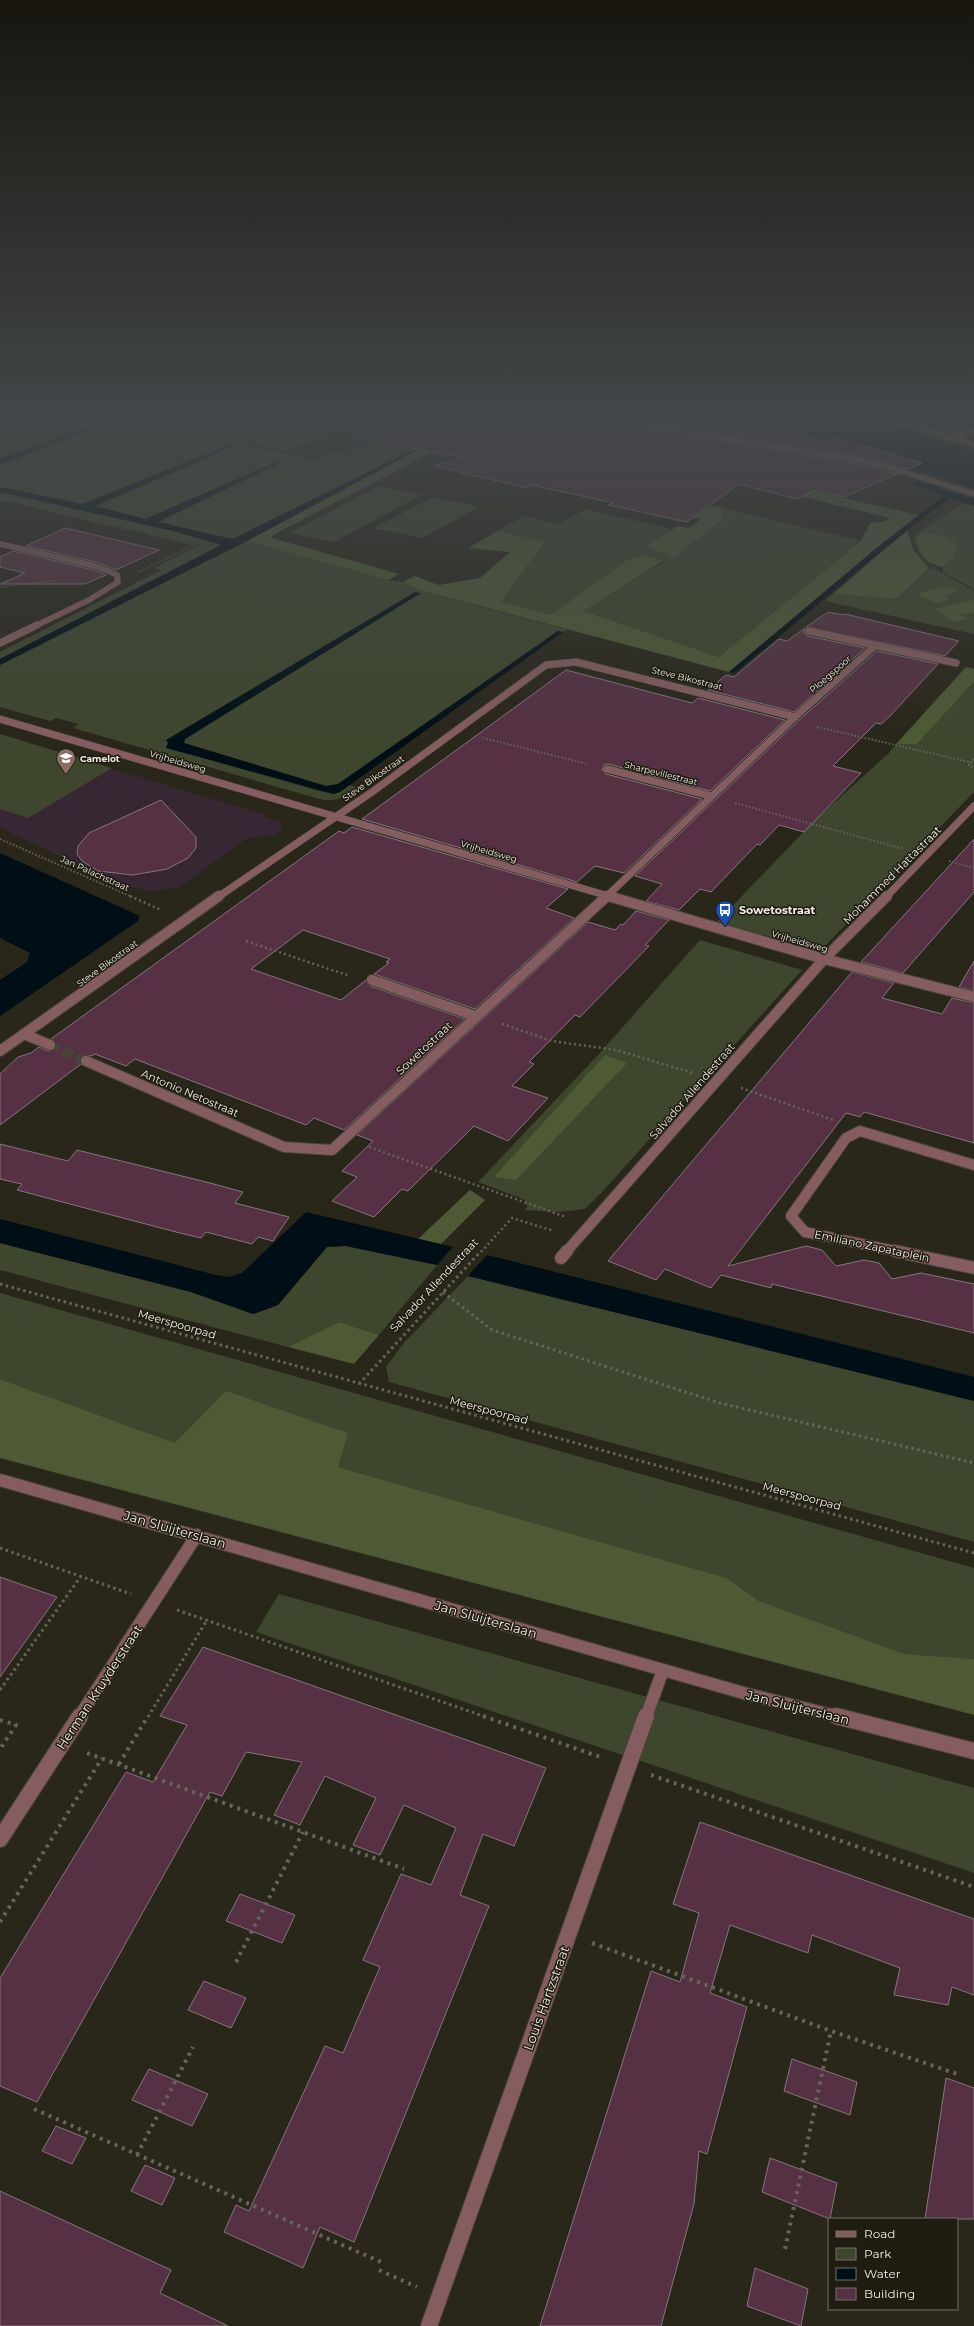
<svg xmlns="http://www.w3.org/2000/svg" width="974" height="2326" font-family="Montserrat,sans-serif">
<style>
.education{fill:#372732}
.green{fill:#3e472d}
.forest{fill:#4d5a35}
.water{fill:#000f16}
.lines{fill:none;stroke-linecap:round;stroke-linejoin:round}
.stream{stroke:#000f16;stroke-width:5.5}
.building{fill:#553143;stroke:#85767d}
.minor-tunnel{stroke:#474438;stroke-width:10;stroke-dasharray:10 4.5;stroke-linecap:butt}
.minor-far4-casing{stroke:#454236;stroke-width:6}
.minor-far3-casing{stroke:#454236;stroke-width:8}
.minor-far2-casing{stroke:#454236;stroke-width:12}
.minor-far1-casing{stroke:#454236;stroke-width:14}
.minor-casing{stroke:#454236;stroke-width:18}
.tertiary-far2-casing{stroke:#454236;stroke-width:6}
.tertiary-far1-casing{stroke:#454236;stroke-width:8}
.tertiary-casing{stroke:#454236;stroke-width:12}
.path-far4{stroke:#676459;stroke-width:1.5;stroke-dasharray:1 1.5;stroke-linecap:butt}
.path-far3{stroke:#676459;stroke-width:2;stroke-dasharray:1.5 2;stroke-linecap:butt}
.path-far2{stroke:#676459;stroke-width:2.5;stroke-dasharray:2 3;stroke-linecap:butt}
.path-far1{stroke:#676459;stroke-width:3;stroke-dasharray:2.5 3.5;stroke-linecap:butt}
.path{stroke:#676459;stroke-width:4;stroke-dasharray:3 5;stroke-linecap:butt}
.minor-far4{stroke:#855d60;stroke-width:5.5}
.minor-far3{stroke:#855d60;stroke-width:7}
.minor-far2{stroke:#855d60;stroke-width:10}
.minor-far1{stroke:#855d60;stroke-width:12}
.minor{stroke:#855d60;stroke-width:16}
.tertiary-far2{stroke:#855d60;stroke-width:5.5}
.tertiary-far1{stroke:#855d60;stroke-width:7}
.tertiary{stroke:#855d60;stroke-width:10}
.labels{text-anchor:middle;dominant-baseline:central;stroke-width:3;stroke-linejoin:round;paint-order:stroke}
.far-street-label{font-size:9px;fill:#efede5;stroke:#1f1c11}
.far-poi-label{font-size:9px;font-weight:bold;fill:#efede5;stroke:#1f1c11;text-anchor:start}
.street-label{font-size:11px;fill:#efede5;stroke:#1f1c11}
.poi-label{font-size:11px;font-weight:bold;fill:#efede5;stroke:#1f1c11;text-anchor:start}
.near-street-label{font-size:13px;fill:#efede5;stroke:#1f1c11}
</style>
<rect width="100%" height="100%" fill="#29261a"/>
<!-- education -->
<path class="education" d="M 0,735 L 266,815 L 265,817 L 281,822 L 282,829 L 275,835 L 246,839 L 178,888 L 149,891 L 121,885 L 0,828 Z"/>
<!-- green -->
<g class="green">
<path d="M 0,419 L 109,419 L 0,458 Z"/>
<path d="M 119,419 L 294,419 L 232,446 L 282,459 L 290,455 L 315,461 L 332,452 L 347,455 L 373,442 L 414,449 L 235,538 L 228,538 L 158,522 L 281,462 L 277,462 L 145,519 L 94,506 L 212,457 L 231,446 L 228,445 L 83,504 L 0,487 L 0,465 Z"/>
<path d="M 303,419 L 344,426 L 288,451 L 247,443 Z"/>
<path d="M 379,486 L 422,495 L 334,542 L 289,533 Z"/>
<path d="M 0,492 L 173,531 L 222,545 L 0,659 L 0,652 L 161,570 L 154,568 L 200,545 L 0,499 Z"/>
<path d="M 433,497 L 480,507 L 422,538 L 374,528 Z"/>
<path d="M 969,504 L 974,506 L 974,589 L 943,573 L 943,567 L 953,557 L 946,537 L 922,531 L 961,505 Z"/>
<path d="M 722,508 L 861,541 L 719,657 L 584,611 L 663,562 L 644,555 L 627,560 L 550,615 L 501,602 L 545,543 L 498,531 L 523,516 L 559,524 L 586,509 L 672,529 L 647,546 L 723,519 Z"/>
<path d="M 247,541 L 388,580 L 403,582 L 419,590 L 568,630 L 563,632 L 558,631 L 338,784 L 326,786 L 184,743 L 185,739 L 420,593 L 168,743 L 166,747 L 319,791 L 334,794 L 350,785 L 359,788 C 347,797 338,801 323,800 L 73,728 L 78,724 L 56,718 L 50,721 L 0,707 L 0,665 Z"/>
<path d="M 930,568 L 974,592 L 974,634 L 825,601 L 833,594 L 896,599 Z"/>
<path d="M 974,682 L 974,792 L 820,951 L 717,922 L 814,821 L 889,753 L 896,744 L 917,744 Z"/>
<path d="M 0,734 L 112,768 L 28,818 L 0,809 Z"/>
<path d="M 700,940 L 802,970 L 602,1192 L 585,1209 L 558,1212 L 525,1210 L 527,1207 L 525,1200 L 478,1182 L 598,1055 Z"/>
<path d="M 0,1243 L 191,1292 L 253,1314 L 278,1305 L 327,1247 L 346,1246 L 437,1265 L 379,1335 L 339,1322 L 288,1347 L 0,1270 Z"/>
<path d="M 468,1276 L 974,1401 L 974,1542 L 389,1382 L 386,1367 L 403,1344 Z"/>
<path d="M 0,1293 L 974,1568 L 974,1659 L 905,1654 L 759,1601 L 727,1578 L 338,1467 L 175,1443 L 0,1379 Z"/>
<path d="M 279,1594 L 974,1788 L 974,1873 L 256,1632 Z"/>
</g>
<!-- forest -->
<g class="forest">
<path d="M 297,419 L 303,419 L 242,445 L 290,455 L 282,459 L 232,446 Z"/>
<path d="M 433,442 L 448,444 L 273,535 L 272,538 L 399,574 L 388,580 L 247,541 Z"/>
<path d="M 788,485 L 918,515 L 879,546 L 729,672 L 419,590 L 403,582 L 415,576 L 439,585 L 480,578 L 510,552 L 468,548 L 498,531 L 545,542 L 501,602 L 550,615 L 627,560 L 644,555 L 663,561 L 584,611 L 719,657 L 861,541 L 870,523 L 884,522 L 890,518 L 782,492 Z"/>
<path d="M 664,500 L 722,508 L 723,519 L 674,557 L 646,546 L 678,526 L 690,528 L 701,519 L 685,516 Z"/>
<path d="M 907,530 L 914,551 L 929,568 L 896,599 L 833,594 Z"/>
<path d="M 922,531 L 946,537 L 957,544 L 953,557 L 943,567 C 926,564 920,554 916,538 Z"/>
<path d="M 944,587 L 957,590 L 946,596 L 949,600 L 937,603 L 921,597 L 919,593 Z"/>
<path d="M 974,600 L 974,613 L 959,614 L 967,619 L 955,622 L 935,609 Z"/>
<path d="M 966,667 L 974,669 L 974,682 L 917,744 L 896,744 Z"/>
<path d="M 605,1055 L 627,1063 L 516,1180 L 494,1177 Z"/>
<path d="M 470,1190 L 485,1200 L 441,1244 L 418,1239 Z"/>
<path d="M 339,1322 L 379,1335 L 354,1364 L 288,1347 Z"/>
<path d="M 0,1379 L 175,1443 L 226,1391 L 348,1433 L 338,1467 L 727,1578 L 759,1601 L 905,1654 L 974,1659 L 974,1715 L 0,1458 Z"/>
</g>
<!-- water -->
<g class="water">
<path d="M 109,419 L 119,419 L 0,465 L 0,458 Z"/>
<path d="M 745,419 L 869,419 L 974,452 L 974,487 Z"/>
<path d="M 228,445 L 232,446 L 212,455 L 212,457 L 206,458 L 95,506 L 145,519 L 277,462 L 282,462 L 158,522 L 228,538 L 235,538 L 414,449 L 419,449 L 247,541 L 0,665 L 0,659 L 221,545 L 173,531 L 0,492 L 0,487 L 83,504 Z"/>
<path d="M 888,473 L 974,502 L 974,506 L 950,498 C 875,553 807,616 734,673 L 729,672 L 879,546 L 944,496 Z"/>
<path d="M 415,592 L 421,593 L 185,739 L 184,743 L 326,786 L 338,784 L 558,631 L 563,632 L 340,792 L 334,794 L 166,748 L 168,743 L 166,740 Z"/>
<path d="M 0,853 L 140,916 L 138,921 L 0,1016 L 0,980 L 27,962 L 30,953 L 0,938 Z"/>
<path d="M 306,1212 L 453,1247 L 437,1265 L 346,1246 L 327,1247 L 278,1305 L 253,1314 L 191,1292 L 0,1243 L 0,1219 L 216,1275 L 230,1277 L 242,1273 Z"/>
<path d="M 487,1255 L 974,1377 L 974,1401 L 468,1276 Z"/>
</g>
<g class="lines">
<!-- stream -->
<path class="stream" d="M 918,484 L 974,502"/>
</g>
<!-- building -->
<g class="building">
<path d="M 388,419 L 418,421 L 424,419 L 603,419 L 606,423 L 874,467 L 897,474 L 844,497 L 816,490 L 797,499 L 739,484 L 687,522 L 609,505 L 613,503 L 532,485 L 526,488 L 435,466 L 461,457 L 353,438 Z"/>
<path d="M 631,419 L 745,419 L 825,441 L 838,438 L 922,463 L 909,469 L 876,459 Z"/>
<path d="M 65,528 L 159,550 L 116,570 L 100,563 L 26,546 Z"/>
<path d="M 13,551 L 98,571 L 106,575 L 85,584 L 0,584 L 25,573 L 0,567 L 0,557 Z"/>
<path d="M 828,612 L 843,615 L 845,614 L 959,641 L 945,656 L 806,627 Z"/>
<path d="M 805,628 L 804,633 L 808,636 L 865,648 L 794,712 L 708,690 L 726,675 L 734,677 L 779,639 L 787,641 Z"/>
<path d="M 877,651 L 938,664 L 890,716 L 881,724 L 876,723 L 833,766 L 861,773 L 804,832 L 779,825 L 760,845 L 757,844 L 711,892 L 700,889 L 679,910 L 646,901 L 662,884 L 635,876 L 798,721 Z"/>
<path d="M 566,670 L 692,703 L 698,698 L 785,720 L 710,791 L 608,764 L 604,765 L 602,770 L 606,774 L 702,799 L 624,873 L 595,866 L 577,882 L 362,819 Z"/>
<path d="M 161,800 L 196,837 L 196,848 L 188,858 L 167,869 L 133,875 L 98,871 L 82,861 L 77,854 L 78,846 L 89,833 Z"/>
<path d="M 352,827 L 568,889 L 546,908 L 574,918 L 475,1009 L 374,974 L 389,963 L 386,962 L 390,959 L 303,930 L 251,969 L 341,1000 L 366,980 L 370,986 L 465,1019 L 344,1130 L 314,1118 L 306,1125 L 135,1059 L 126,1066 L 95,1054 L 91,1056 L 82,1056 L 81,1064 L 0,1125 L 0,1074 L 18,1057 L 31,1053 L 39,1047 L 48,1051 L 53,1050 L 56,1044 L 51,1039 L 339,831 L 344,833 Z"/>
<path d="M 974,839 L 974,892 L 903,973 L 861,962 Z"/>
<path d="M 636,911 L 669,920 L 645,945 L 649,946 L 580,1017 L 575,1015 L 529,1062 L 534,1064 L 512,1086 L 548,1098 L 508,1141 L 474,1126 L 408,1191 L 402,1189 L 374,1217 L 332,1201 L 357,1177 L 342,1171 L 373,1141 L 357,1135 L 588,922 L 615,930 L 621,924 L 623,925 Z"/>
<path d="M 974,961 L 974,991 L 959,987 Z"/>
<path d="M 852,972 L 894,983 L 882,998 L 942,1014 L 952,998 L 974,1003 L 974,1143 L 864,1112 L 860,1117 L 846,1113 L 728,1266 L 806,1246 L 822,1250 L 836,1266 L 864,1260 L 879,1263 L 892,1279 L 921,1273 L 974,1284 L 974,1333 L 772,1284 L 771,1288 L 721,1275 L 711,1288 L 665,1269 L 656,1280 L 608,1261 Z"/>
<path d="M 0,1144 L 68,1161 L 77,1150 L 210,1183 L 243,1192 L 235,1203 L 289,1217 L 273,1241 L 258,1237 L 252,1244 L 206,1232 L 201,1238 L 176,1232 L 17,1190 L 22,1184 L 0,1179 Z"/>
<path d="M 0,1577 L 57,1597 L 0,1677 Z"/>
<path d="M 203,1647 L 546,1768 L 514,1846 L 483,1834 L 460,1895 L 489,1906 L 354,2242 L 320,2227 L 303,2268 L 224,2232 L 236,2205 L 249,2211 L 325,2046 L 343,2053 L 380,1967 L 363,1960 L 401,1874 L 431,1885 L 456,1828 L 404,1805 L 380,1855 L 353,1845 L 376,1798 L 325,1776 L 300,1825 L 274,1815 L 302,1762 L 246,1752 L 222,1796 L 210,1792 L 37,2102 L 0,2086 L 0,1978 L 126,1772 L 153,1782 L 187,1725 L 160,1716 Z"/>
<path d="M 700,1822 L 974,1919 L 974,1995 L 952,1987 L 948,2005 L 894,1995 L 900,1968 L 812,1935 L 808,1953 L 730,1925 L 710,1993 L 747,2007 L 707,2154 L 699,2151 L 694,2204 L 661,2326 L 540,2326 L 651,1971 L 680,1982 L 699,1913 L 673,1904 Z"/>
<path d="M 240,1894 L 295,1915 L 282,1943 L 226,1921 Z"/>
<path d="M 204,1981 L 246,1998 L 231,2028 L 188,2010 Z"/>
<path d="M 792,2059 L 857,2082 L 850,2115 L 784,2091 Z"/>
<path d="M 149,2069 L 208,2094 L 192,2126 L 132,2100 Z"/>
<path d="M 946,2078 L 974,2088 L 974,2219 L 925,2219 Z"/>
<path d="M 56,2126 L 86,2138 L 72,2164 L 42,2151 Z"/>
<path d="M 770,2158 L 837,2183 L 830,2219 L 762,2192 Z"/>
<path d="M 145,2165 L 175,2178 L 162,2205 L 131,2191 Z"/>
<path d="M 0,2191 L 171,2270 L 160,2293 L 228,2326 L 0,2326 Z"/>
<path d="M 755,2268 L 808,2289 L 801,2326 L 747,2306 Z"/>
</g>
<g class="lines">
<!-- minor-tunnel -->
<path class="minor-tunnel" d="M 50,1045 L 86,1061"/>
<defs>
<g id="minor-far4">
<path d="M 607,419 L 875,463 L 974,494"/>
<path d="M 949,438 L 974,430"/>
</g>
<g id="minor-far3">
<path d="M 809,631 L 956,663"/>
<path d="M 607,769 L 711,796"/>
<path d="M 218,897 L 372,792 L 546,665 L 576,662 L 795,717"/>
<path d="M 606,897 L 795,717 L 876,645"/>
<path d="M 886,897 L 974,806"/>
</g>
<g id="minor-far2">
<path d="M 372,980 L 475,1016"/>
<path d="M 24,1034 L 50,1045"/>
<path d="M 0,1051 L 219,896"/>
<path d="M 86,1061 L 284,1147 L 332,1150 L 607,896"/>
<path d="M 566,1252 L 824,959 L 887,896"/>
<path d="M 900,1252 L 805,1232 L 791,1216 L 846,1138 L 860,1131 L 974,1165"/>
</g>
<g id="minor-far1">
<path d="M 895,1251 L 974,1268"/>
<path d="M 561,1258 L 567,1251"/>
<path d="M 0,1480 L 747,1694 L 840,1717"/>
<path d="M 79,1717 L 197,1535"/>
<path d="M 646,1717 L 663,1670"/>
</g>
<g id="minor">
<path d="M 836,1716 L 974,1751"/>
<path d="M 0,1839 L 80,1716"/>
<path d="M 429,2326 L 646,1716"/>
</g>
<g id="tertiary-far2">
<path d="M 890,419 L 974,445"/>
<path d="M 0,544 L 99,567 L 117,575 L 118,582 L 89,600 L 35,626"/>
</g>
<g id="tertiary-far1">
<path d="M 0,643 L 37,625"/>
<path d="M 0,719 L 612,897"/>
</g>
<path id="tertiary" d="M 608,896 L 824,959 L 974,997"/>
</defs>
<!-- minor-far4 casing -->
<use href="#minor-far4" class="minor-far4-casing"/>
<!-- minor-far3 casing -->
<use href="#minor-far3" class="minor-far3-casing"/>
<!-- minor-far2 casing -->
<use href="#minor-far2" class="minor-far2-casing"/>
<!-- minor-far1 casing -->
<use href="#minor-far1" class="minor-far1-casing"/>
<!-- minor casing -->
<use href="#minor" class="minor-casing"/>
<!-- tertiary-far2 casing -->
<use href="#tertiary-far2" class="tertiary-far2-casing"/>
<!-- tertiary-far1 casing -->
<use href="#tertiary-far1" class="tertiary-far1-casing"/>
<!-- tertiary casing -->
<use href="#tertiary" class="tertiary-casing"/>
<!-- path-far4 -->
<g class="path-far4">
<path d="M 0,499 L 195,545 L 138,572"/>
<path d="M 950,508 L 917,534 L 914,539 C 924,568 948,578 974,591"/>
<path d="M 0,587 L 59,580"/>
</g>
<!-- path-far3 -->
<g class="path-far3">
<path d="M 817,727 L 974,763"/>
<path d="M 483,738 L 587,764"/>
<path d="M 974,759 L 969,765 L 974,768"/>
<path d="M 735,803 L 904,849"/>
<path d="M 0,839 L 132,897"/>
<path d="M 949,861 L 974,868"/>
</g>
<!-- path-far2 -->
<g class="path-far2">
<path d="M 130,896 L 161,910"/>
<path d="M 246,941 L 350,976"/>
<path d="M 502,1024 L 552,1041 L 616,1050 L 693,1073"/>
<path d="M 741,1088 L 833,1120"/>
<path d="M 369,1147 L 566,1217"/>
<path d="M 481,1252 L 512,1218 L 554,1231"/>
</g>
<!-- path-far1 -->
<g class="path-far1">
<path d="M 0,1284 L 974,1553"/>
<path d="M 443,1292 L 492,1330 L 720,1403 L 974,1463"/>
<path d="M 359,1384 L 481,1251"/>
<path d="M 0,1548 L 131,1594"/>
<path d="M 177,1610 L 486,1717"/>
<path d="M 0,1690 L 81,1576"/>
<path d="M 148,1717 L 207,1620"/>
</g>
<!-- path -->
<g class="path">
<path d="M 483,1716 L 603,1758"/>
<path d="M 0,1720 L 16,1725 L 0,1749"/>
<path d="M 87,1753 L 404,1869"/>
<path d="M 119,1764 L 148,1716"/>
<path d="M 651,1775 L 974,1887"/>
<path d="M 0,1922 L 102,1758"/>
<path d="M 592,1943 L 831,2031 L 960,2075"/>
<path d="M 236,1962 L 303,1832"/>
<path d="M 34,2109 L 381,2262"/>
<path d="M 137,2155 L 193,2047"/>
<path d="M 785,2249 L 831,2031"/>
<path d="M 379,2270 L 417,2287"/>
</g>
<!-- minor-far4 -->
<use href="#minor-far4" class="minor-far4"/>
<!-- minor-far3 -->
<use href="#minor-far3" class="minor-far3"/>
<!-- minor-far2 -->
<use href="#minor-far2" class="minor-far2"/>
<!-- minor-far1 -->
<use href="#minor-far1" class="minor-far1"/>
<!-- minor -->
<use href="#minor" class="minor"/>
<!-- tertiary-far2 -->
<use href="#tertiary-far2" class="tertiary-far2"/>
<!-- tertiary-far1 -->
<use href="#tertiary-far1" class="tertiary-far1"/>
<!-- tertiary -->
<use href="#tertiary" class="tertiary"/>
</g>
<!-- sky -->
<linearGradient id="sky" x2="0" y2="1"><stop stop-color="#17150e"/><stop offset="0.56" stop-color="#434749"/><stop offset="1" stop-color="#434749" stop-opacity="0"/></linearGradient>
<rect width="974" height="744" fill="url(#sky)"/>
<!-- icons -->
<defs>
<symbol id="school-pin" viewBox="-11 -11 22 30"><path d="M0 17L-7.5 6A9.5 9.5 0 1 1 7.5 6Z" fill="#8d6e63" stroke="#1f1c11"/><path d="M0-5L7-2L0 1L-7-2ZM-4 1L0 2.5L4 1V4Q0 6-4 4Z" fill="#fff"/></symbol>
<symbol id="bus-pin" viewBox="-11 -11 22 30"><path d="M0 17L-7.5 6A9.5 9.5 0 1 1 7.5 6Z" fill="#1a4fb4" stroke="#1f1c11"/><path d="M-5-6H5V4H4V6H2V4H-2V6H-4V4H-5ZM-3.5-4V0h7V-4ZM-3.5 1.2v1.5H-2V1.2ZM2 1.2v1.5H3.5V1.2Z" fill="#fff"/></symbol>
</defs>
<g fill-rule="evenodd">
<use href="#school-pin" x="55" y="747" width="22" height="30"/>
<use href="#bus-pin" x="714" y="899" width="22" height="30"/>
</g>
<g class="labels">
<!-- far-street labels -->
<g class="far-street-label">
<text transform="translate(830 674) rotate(-41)">Ploegspoor</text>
<text transform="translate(687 678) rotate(14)">Steve Bikostraat</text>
<text transform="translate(178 761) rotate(16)">Vrijheidsweg</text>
<text transform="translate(661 773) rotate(14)">Sharpevillestraat</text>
<text transform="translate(373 778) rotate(-35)">Steve Bikostraat</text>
<text transform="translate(489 851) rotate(16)">Vrijheidsweg</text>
<text transform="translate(95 873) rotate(24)">Jan Palachstraat</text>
<text transform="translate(800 941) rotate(16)">Vrijheidsweg</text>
<text transform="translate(107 963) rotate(-36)">Steve Bikostraat</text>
</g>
<!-- far-poi labels -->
<g class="far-poi-label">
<text x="80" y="758">Camelot</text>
</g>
<!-- street labels -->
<g class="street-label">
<text transform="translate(892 875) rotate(-45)">Mohammed Hattastraat</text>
<text transform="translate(424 1048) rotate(-43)">Sowetostraat</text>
<text transform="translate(692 1091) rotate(-49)">Salvador Allendestraat</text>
<text transform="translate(190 1093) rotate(23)">Antonio Netostraat</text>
<text transform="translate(872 1246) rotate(12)">Emiliano Zapataplein</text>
<text transform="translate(434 1285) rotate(-47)">Salvador Allendestraat</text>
<text transform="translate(177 1324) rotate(16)">Meerspoorpad</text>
<text transform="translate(489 1410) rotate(15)">Meerspoorpad</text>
<text transform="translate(802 1496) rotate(15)">Meerspoorpad</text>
</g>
<!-- poi labels -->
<g class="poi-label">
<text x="739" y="910">Sowetostraat</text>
</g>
<!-- near-street labels -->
<g class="near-street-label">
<text transform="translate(175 1529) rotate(16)">Jan Sluijterslaan</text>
<text transform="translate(486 1619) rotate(16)">Jan Sluijterslaan</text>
<text transform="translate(99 1687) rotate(-57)">Herman Kruyderstraat</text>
<text transform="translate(798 1707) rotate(14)">Jan Sluijterslaan</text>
<text transform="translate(546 1998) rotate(-70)">Louis Hartzstraat</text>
</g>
</g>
<!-- legend -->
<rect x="828" y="2218" width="130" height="92" fill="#1f1c11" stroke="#727066"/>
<rect x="836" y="2231" width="20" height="6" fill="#855d60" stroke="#727066"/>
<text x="864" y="2238" font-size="12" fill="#efede5">Road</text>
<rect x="836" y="2248" width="20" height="12" fill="#3e472d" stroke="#727066"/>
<text x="864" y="2258" font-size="12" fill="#efede5">Park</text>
<rect x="836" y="2268" width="20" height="12" fill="#000f16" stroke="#727066"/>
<text x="864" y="2278" font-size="12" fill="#efede5">Water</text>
<rect x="836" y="2288" width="20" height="12" fill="#553143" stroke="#727066"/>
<text x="864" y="2298" font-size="12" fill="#efede5">Building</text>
</svg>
